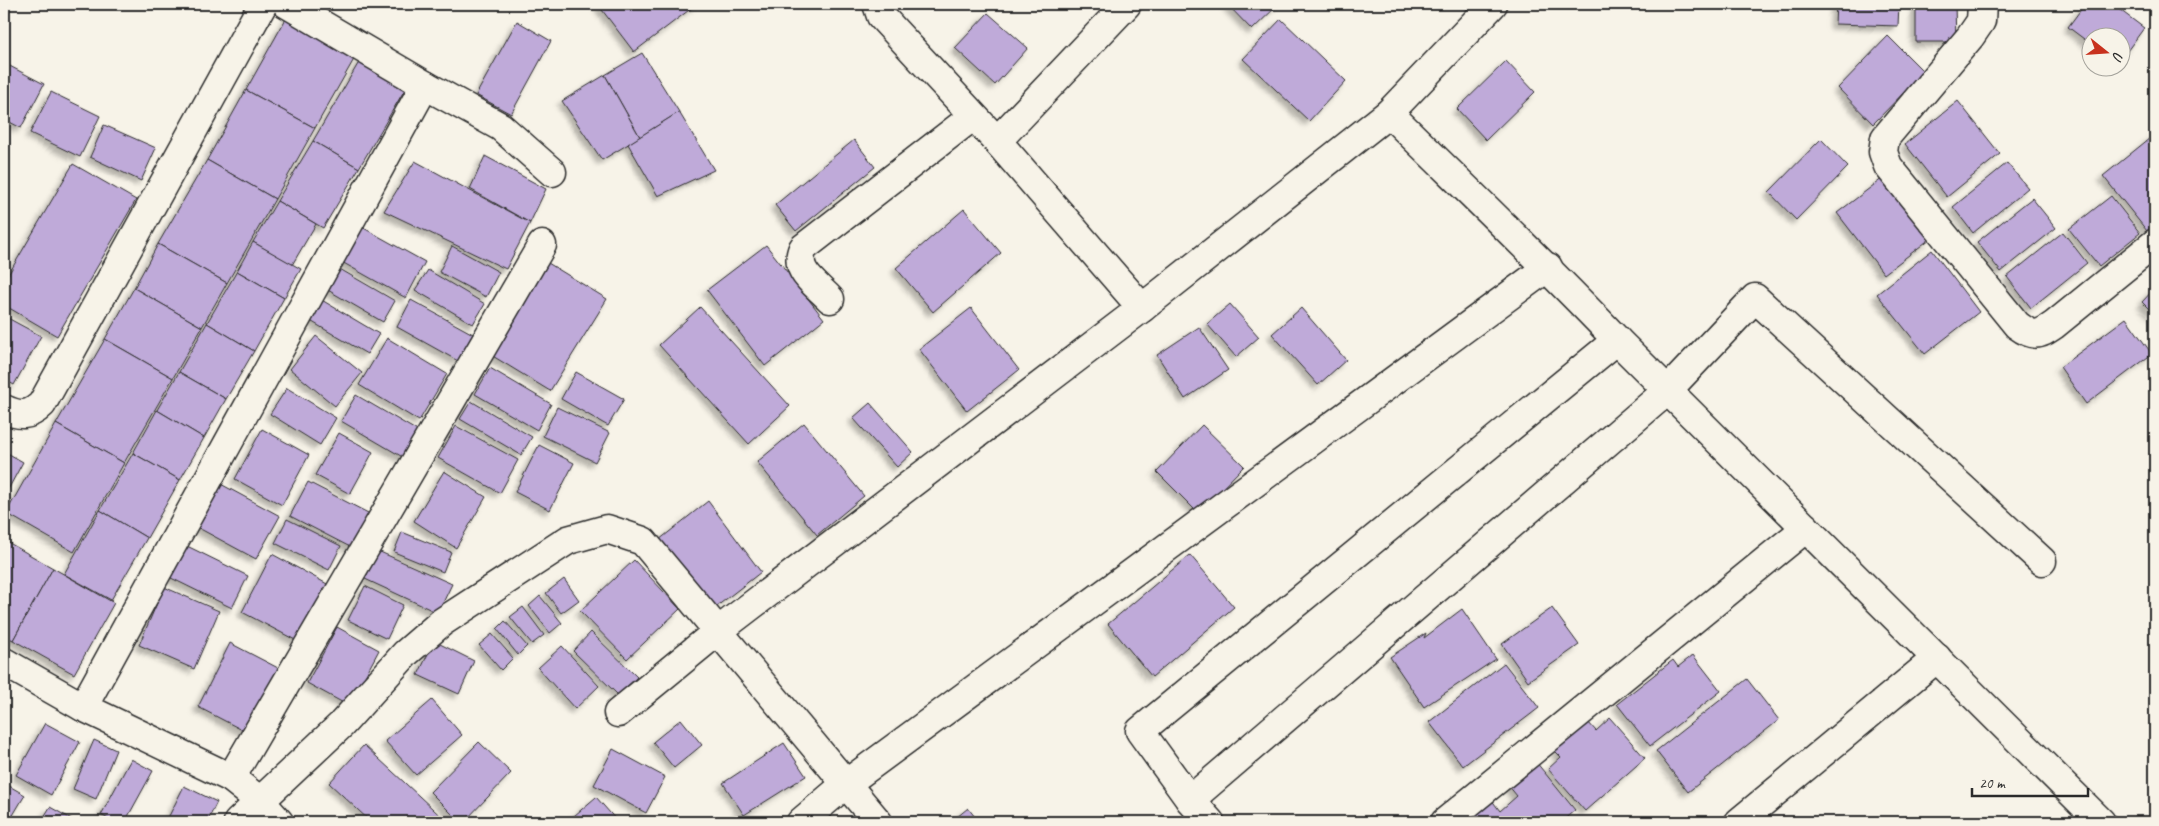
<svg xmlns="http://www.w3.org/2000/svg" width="2159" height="826" font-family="Caveat,sans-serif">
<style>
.building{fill:#bfaad9;stroke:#2b2b2b;filter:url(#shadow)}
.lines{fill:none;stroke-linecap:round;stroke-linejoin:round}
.minor-casing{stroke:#2b2b2b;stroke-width:31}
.minor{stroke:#f7f3e8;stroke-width:28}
</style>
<defs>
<filter id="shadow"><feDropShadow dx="-4.5" dy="4.5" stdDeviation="2.5" flood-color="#0004"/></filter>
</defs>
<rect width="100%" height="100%" fill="#f7f3e8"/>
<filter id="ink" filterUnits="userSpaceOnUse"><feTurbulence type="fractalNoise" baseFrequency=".02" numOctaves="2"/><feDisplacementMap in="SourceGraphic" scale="10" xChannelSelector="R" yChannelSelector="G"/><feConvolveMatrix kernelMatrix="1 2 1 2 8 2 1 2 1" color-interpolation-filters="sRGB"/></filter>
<g filter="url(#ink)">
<!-- building -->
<g class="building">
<path d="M 601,4 L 697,4 L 634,52 L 599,6 Z"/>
<path d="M 1227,4 L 1279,4 L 1252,30 Z"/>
<path d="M 1836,4 L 1899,4 L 1898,26 L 1835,24 Z"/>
<path d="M 1916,4 L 1955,4 L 1956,42 L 1916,42 Z"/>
<path d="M 2085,4 L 2112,4 L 2144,28 L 2122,58 L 2122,38 L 2092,38 L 2092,45 L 2068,27 Z"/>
<path d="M 988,13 L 1028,48 L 995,85 L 955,48 Z"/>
<path d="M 288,15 L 357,54 L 315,128 L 246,90 Z"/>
<path d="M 1281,19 L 1346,81 L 1309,121 L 1243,59 Z"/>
<path d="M 517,21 L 551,41 L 511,114 L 476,95 Z"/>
<path d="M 1888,36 L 1924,72 L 1873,124 L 1838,88 Z"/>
<path d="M 642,53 L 679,112 L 640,137 L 605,75 Z"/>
<path d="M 362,57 L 408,84 L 359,168 L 313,141 Z"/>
<path d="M 1506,61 L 1535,92 L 1486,140 L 1457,109 Z"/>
<path d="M 4,63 L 44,84 L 21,128 L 4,119 Z"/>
<path d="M 605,75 L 640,137 L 602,160 L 562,101 Z"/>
<path d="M 246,90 L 315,128 L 275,199 L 207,160 Z"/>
<path d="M 51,92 L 100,116 L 80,157 L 30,133 Z"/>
<path d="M 1958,101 L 2000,154 L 1947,197 L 1905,144 Z"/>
<path d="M 679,112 L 714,170 L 658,196 L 628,144 Z"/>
<path d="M 104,125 L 156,148 L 141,181 L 90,157 Z"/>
<path d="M 2155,134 L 2155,224 L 2147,231 L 2103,176 Z"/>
<path d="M 1821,139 L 1848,167 L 1796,220 L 1769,192 Z"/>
<path d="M 854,140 L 875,167 L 796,231 L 775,205 Z"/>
<path d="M 313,141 L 359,168 L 323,228 L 277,201 Z"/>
<path d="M 485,156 L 546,189 L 530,223 L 470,189 Z"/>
<path d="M 207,160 L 275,199 L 227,283 L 158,244 Z"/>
<path d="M 415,161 L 530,223 L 506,269 L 384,211 Z"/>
<path d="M 2007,163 L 2028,188 L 1973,233 L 1953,207 Z"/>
<path d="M 73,164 L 136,200 L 57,336 L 4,305 L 4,282 Z"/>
<path d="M 1883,178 L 1930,239 L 1884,274 L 1837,213 Z"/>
<path d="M 2111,196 L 2140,233 L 2099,266 L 2069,229 Z"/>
<path d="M 2032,198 L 2056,228 L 2001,272 L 1977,242 Z"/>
<path d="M 277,201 L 316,224 L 292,265 L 253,242 Z"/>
<path d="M 964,209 L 1001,253 L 933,312 L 896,268 Z"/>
<path d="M 360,226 L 425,262 L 406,298 L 340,261 Z"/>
<path d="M 2063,232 L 2087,263 L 2031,308 L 2007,277 Z"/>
<path d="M 253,242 L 301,269 L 284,298 L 237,271 Z"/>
<path d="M 158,244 L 227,283 L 202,327 L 134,288 Z"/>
<path d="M 766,245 L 824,319 L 765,366 L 707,290 Z"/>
<path d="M 452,246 L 499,272 L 486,297 L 439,272 Z"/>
<path d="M 1932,250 L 1979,312 L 1925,354 L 1877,294 Z"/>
<path d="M 548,263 L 607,299 L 550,391 L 491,355 Z"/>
<path d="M 338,268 L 395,301 L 383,322 L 326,289 Z"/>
<path d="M 428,270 L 485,304 L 473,324 L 415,290 Z"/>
<path d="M 237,271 L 284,298 L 254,351 L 207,323 Z"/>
<path d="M 134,288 L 202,327 L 173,378 L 105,339 Z"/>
<path d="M 2155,288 L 2155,315 L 2142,302 Z"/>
<path d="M 320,299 L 379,334 L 367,354 L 307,319 Z"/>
<path d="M 411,300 L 473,334 L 458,361 L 397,327 Z"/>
<path d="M 1230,304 L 1259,337 L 1236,357 L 1207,324 Z"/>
<path d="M 700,307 L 790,406 L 749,444 L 659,345 Z"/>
<path d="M 971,308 L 1019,370 L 967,411 L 919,349 Z"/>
<path d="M 1301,308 L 1346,360 L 1318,385 L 1272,334 Z"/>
<path d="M 4,316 L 41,336 L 14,385 L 4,379 Z"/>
<path d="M 2126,318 L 2152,354 L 2086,404 L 2060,367 Z"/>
<path d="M 207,323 L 254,351 L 226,399 L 179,372 Z"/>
<path d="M 1199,327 L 1228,370 L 1185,399 L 1157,355 Z"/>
<path d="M 316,336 L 362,373 L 335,406 L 290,369 Z"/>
<path d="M 387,338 L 447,374 L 419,421 L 359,385 Z"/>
<path d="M 105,339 L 173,378 L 124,463 L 56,424 Z"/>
<path d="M 490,368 L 551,404 L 537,430 L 475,394 Z"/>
<path d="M 179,372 L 226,399 L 204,438 L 157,410 Z"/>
<path d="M 576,372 L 624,399 L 608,426 L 561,399 Z"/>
<path d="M 287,388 L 336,418 L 320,445 L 270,414 Z"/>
<path d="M 356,395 L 421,433 L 406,459 L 341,421 Z"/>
<path d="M 471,401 L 532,437 L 521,455 L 460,419 Z"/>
<path d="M 870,403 L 913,452 L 897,467 L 853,418 Z"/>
<path d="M 557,407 L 610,433 L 595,462 L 543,436 Z"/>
<path d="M 157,410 L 204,438 L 180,480 L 133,453 Z"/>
<path d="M 804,423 L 864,496 L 817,535 L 757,462 Z"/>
<path d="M 56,424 L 124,463 L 74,552 L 6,513 Z"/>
<path d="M 1202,425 L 1244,466 L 1198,513 L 1157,472 Z"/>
<path d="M 456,426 L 518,460 L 500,493 L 438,458 Z"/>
<path d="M 262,429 L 309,455 L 282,505 L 235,479 Z"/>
<path d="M 339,433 L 373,452 L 350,494 L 315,475 Z"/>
<path d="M 539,445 L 574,463 L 550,510 L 515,492 Z"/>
<path d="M 4,451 L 23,462 L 4,497 Z"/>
<path d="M 133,453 L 180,480 L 147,538 L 100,510 Z"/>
<path d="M 444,471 L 486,497 L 456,548 L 414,521 Z"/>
<path d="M 217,482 L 280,516 L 256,559 L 193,525 Z"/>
<path d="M 308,482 L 372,515 L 354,549 L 290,516 Z"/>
<path d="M 708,501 L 761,572 L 712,610 L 659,540 Z"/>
<path d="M 100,510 L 147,538 L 111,600 L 64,574 Z"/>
<path d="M 287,519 L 341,546 L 329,570 L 275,543 Z"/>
<path d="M 402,532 L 451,552 L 443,572 L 394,552 Z"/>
<path d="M 4,540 L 53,568 L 13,640 L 4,635 Z"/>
<path d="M 183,544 L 248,576 L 232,608 L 167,576 Z"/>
<path d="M 378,551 L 452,584 L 438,613 L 365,579 Z"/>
<path d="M 272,554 L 329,585 L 299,642 L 242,612 Z"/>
<path d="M 1190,555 L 1234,607 L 1152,677 L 1108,624 Z"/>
<path d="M 634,560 L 680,609 L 627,659 L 580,611 Z"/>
<path d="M 53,568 L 114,603 L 74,674 L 13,640 Z"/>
<path d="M 564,579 L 579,600 L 561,613 L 546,593 Z"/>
<path d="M 365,586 L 403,605 L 387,639 L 348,620 Z"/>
<path d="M 164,587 L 219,611 L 194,669 L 139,645 Z"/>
<path d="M 540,596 L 562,623 L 550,633 L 529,606 Z"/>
<path d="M 523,607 L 544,635 L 532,644 L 510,617 Z"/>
<path d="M 1552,608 L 1579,645 L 1528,681 L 1502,644 Z"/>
<path d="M 1462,609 L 1496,659 L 1424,707 L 1390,657 L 1426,633 L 1424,638 Z"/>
<path d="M 505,621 L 527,646 L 518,655 L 497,629 Z"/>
<path d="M 337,627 L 379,650 L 349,706 L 307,683 Z"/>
<path d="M 591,632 L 637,677 L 618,695 L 573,651 Z"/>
<path d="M 492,634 L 513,658 L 501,670 L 479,645 Z"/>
<path d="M 434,641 L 474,661 L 459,694 L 418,675 Z"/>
<path d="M 230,643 L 280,669 L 248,733 L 198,707 Z"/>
<path d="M 562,646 L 599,686 L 575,709 L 538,668 Z"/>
<path d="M 1693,655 L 1721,691 L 1650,746 L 1617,704 L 1673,660 L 1678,667 Z"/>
<path d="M 1504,663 L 1539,708 L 1463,766 L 1429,722 Z"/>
<path d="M 1747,679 L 1779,720 L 1688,792 L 1656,751 Z"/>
<path d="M 432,700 L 462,735 L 416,775 L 385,741 Z"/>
<path d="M 1610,718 L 1645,758 L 1585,811 L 1548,769 L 1561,757 L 1555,751 L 1588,722 L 1596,731 Z"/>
<path d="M 681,719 L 702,745 L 674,768 L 653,742 Z"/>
<path d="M 45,723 L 80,742 L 51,795 L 16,775 Z"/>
<path d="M 94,740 L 116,750 L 96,799 L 73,789 Z"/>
<path d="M 479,742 L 511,773 L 464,822 L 460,822 L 430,792 Z"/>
<path d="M 784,743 L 806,776 L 744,815 L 723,783 Z"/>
<path d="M 364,745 L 447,822 L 371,822 L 329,783 Z"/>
<path d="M 613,749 L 665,777 L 646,813 L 594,785 Z"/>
<path d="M 131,759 L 153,771 L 125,822 L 114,822 L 101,815 Z"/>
<path d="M 1536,762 L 1575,810 L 1561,822 L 1463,822 L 1491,799 L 1500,811 L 1517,796 L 1508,785 Z"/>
<path d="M 4,783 L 25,795 L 9,822 L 4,822 Z"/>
<path d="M 184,786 L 217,802 L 207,822 L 166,822 Z"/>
<path d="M 596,797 L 618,822 L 567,822 Z"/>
<path d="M 50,807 L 77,822 L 41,822 Z"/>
<path d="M 968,808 L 979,822 L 951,822 Z"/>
</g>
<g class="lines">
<defs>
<g id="minor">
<path d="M 287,4 L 425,85 L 501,127 L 552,172"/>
<path d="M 877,4 L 881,16 L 997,141 L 1142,308"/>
<path d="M 1982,4 L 1981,21 L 1970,37 L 1885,138 L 1883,152 L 1888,166 L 2017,325 C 2033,337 2038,336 2054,325 L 2155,243"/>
<path d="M 1389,113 C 1465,188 1543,262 1617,340 L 2101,822"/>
<path d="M 997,141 L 1127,4"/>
<path d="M 830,299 C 815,283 793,271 803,248 L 972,117"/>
<path d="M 4,409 C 19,416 29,417 42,404 L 263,4"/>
<path d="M 4,662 L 83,707 L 231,778 L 260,801 L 279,822"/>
<path d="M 83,707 L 425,85"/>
<path d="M 231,778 L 542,245"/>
<path d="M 1190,800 L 1667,391 L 1755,298 L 2042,561"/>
<path d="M 238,822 L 341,725 L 406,653 L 442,622 L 568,540 L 607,529 L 643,541 L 718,631 L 618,713"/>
<path d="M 801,822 L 847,783 L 1548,267"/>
<path d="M 878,822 L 718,631 L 1142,308 L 1389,113 L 1493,4"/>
<path d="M 1210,822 L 1190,800 L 1140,731 L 1617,340"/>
<path d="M 1445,822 L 1806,528"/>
<path d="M 1739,822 L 1937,658"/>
</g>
</defs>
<!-- minor casing -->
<use href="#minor" class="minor-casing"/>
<!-- minor -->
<use href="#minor" class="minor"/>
</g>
</g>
<!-- margin -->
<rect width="2159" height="826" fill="none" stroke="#f7f3e8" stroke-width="20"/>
<rect x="10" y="10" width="2139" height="806" fill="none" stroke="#2b2b2b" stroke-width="2" filter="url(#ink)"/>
<!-- north arrow -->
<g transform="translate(2106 52) rotate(107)"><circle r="24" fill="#f7f3e8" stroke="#a5a39c"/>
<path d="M0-4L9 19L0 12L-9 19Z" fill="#c8321e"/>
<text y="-8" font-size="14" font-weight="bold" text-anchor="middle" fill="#2b2b2b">U</text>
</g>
<!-- scale -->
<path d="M1972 788v8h116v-8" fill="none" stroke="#2b2b2b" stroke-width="2.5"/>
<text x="1979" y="788" font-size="15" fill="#2b2b2b" stroke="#f7f3e8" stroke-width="4" paint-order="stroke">20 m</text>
</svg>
